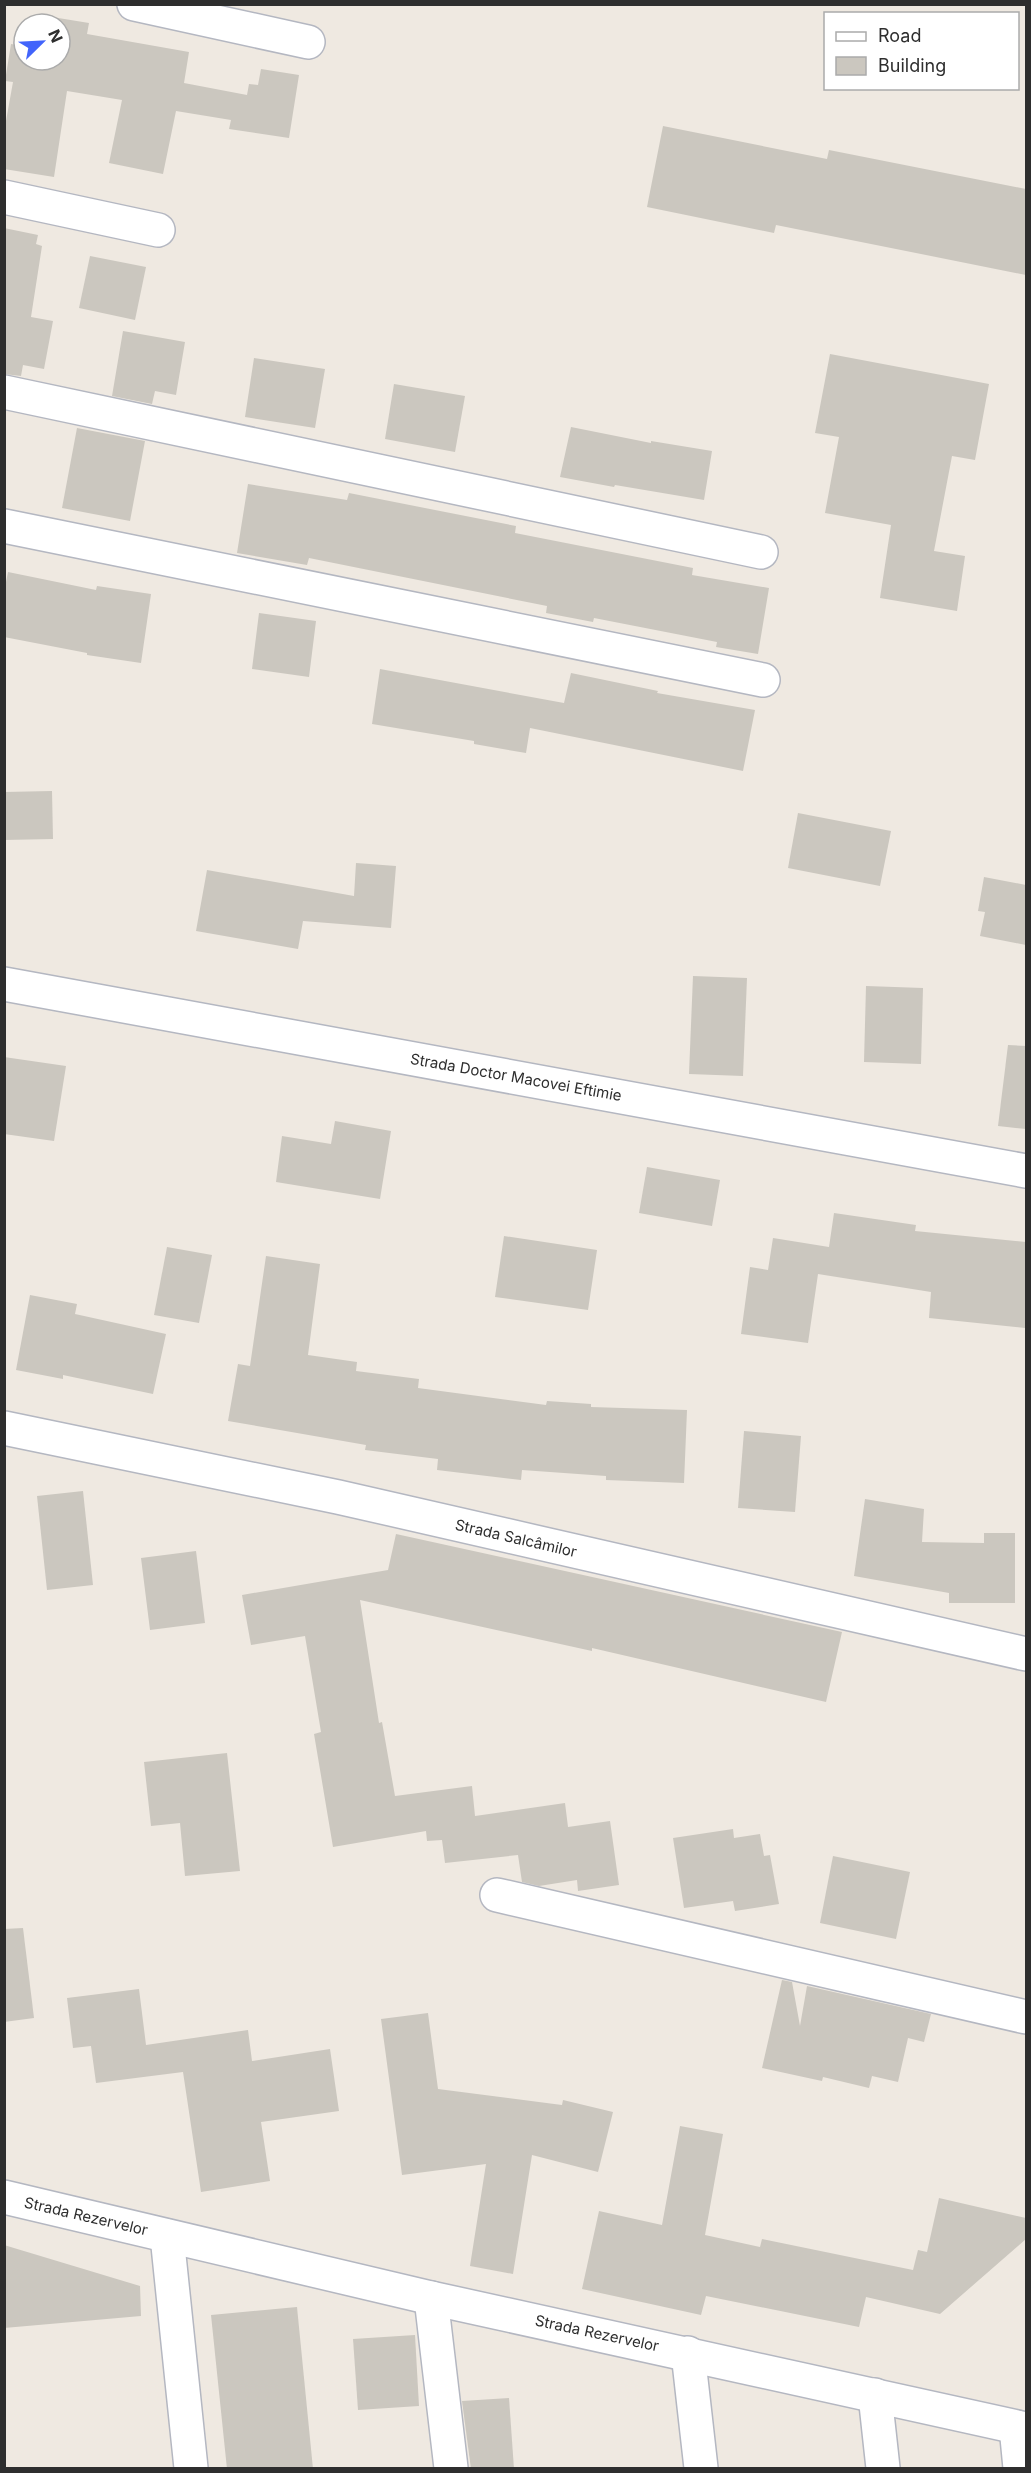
<svg xmlns="http://www.w3.org/2000/svg" width="1031" height="2473" font-family="Inter,sans-serif">
<style>
.building{fill:#cbc7bf}
.lines{fill:none;stroke-linecap:round;stroke-linejoin:round}
.street-casing{stroke:#b4b7c1;stroke-width:36}
.secondary-casing{stroke:#b4b7c1;stroke-width:36}
.street{stroke:#fff;stroke-width:33}
.secondary{stroke:#fff;stroke-width:33}
.labels{text-anchor:middle;dominant-baseline:central;stroke-width:6;stroke-linejoin:round;paint-order:stroke}
.street-label{font-size:15px;fill:#2e2e2e;stroke:#fff}
</style>
<rect width="100%" height="100%" fill="#efe9e1"/>
<!-- building -->
<g class="building">
<path d="M 46,16 L 89,23 L 87,34 L 189,52 L 184,83 L 247,95 L 249,84 L 258,85 L 261,69 L 299,75 L 289,138 L 229,129 L 231,120 L 176,111 L 163,174 L 109,163 L 122,100 L 67,91 L 54,177 L 4,169 L 4,132 L 13,82 L 5,81 L 11,44 L 24,46 L 24,60 L 60,60 L 60,24 L 49,24 Z"/>
<path d="M 663,126 L 827,159 L 829,150 L 1026,189 L 1026,275 L 776,225 L 774,233 L 647,207 Z"/>
<path d="M 4,228 L 38,235 L 36,244 L 42,246 L 31,317 L 53,321 L 44,369 L 23,365 L 21,376 L 4,374 Z"/>
<path d="M 90,256 L 146,267 L 135,320 L 79,308 Z"/>
<path d="M 123,331 L 185,342 L 176,395 L 155,391 L 152,404 L 112,396 Z"/>
<path d="M 830,354 L 989,384 L 975,460 L 952,456 L 934,551 L 965,556 L 957,611 L 880,598 L 891,525 L 825,513 L 839,437 L 815,433 Z"/>
<path d="M 254,358 L 325,369 L 315,428 L 245,417 Z"/>
<path d="M 394,384 L 465,396 L 455,452 L 385,439 Z"/>
<path d="M 571,427 L 651,443 L 651,441 L 712,451 L 704,500 L 615,485 L 614,487 L 560,477 Z"/>
<path d="M 77,428 L 145,441 L 130,521 L 62,508 Z"/>
<path d="M 248,484 L 347,500 L 349,493 L 516,526 L 515,533 L 693,568 L 692,575 L 769,588 L 758,654 L 716,647 L 717,642 L 594,618 L 593,622 L 546,613 L 547,606 L 309,558 L 307,565 L 237,553 Z"/>
<path d="M 8,572 L 96,590 L 97,586 L 151,594 L 141,663 L 87,655 L 87,653 L 4,637 L 4,592 Z"/>
<path d="M 259,613 L 316,621 L 309,677 L 252,669 Z"/>
<path d="M 380,669 L 564,703 L 571,673 L 658,691 L 657,693 L 755,710 L 743,771 L 530,728 L 526,753 L 474,744 L 474,741 L 372,724 Z"/>
<path d="M 52,791 L 53,839 L 4,840 L 4,792 Z"/>
<path d="M 798,813 L 891,831 L 880,886 L 788,868 Z"/>
<path d="M 356,863 L 396,866 L 391,928 L 303,921 L 298,949 L 196,931 L 207,870 L 354,896 Z"/>
<path d="M 984,877 L 1026,885 L 1026,945 L 980,936 L 985,912 L 978,911 Z"/>
<path d="M 693,976 L 747,978 L 743,1076 L 689,1074 Z"/>
<path d="M 866,986 L 923,988 L 921,1064 L 864,1062 Z"/>
<path d="M 1008,1045 L 1026,1046 L 1026,1129 L 998,1126 Z"/>
<path d="M 4,1057 L 66,1066 L 54,1141 L 4,1134 Z"/>
<path d="M 335,1121 L 391,1131 L 380,1199 L 276,1182 L 282,1136 L 331,1144 Z"/>
<path d="M 647,1167 L 720,1180 L 712,1226 L 639,1213 Z"/>
<path d="M 834,1213 L 916,1225 L 915,1231 L 1026,1242 L 1025,1328 L 929,1318 L 931,1292 L 818,1274 L 808,1343 L 741,1334 L 750,1267 L 768,1270 L 773,1238 L 829,1247 Z"/>
<path d="M 504,1236 L 597,1250 L 588,1310 L 495,1297 Z"/>
<path d="M 167,1247 L 212,1255 L 199,1323 L 154,1315 Z"/>
<path d="M 266,1256 L 320,1264 L 308,1355 L 357,1362 L 356,1371 L 419,1379 L 418,1388 L 546,1405 L 547,1401 L 591,1404 L 591,1407 L 687,1410 L 684,1483 L 606,1480 L 606,1476 L 522,1470 L 521,1480 L 437,1470 L 438,1459 L 365,1450 L 366,1445 L 228,1421 L 238,1364 L 250,1366 Z"/>
<path d="M 30,1295 L 77,1304 L 75,1314 L 166,1334 L 153,1394 L 63,1375 L 63,1379 L 16,1370 Z"/>
<path d="M 744,1431 L 801,1436 L 795,1512 L 738,1508 Z"/>
<path d="M 83,1491 L 93,1585 L 47,1590 L 37,1496 Z"/>
<path d="M 865,1499 L 924,1509 L 922,1542 L 984,1543 L 984,1533 L 1015,1533 L 1015,1603 L 949,1603 L 949,1593 L 854,1576 Z"/>
<path d="M 396,1534 L 842,1632 L 826,1702 L 592,1648 L 592,1651 L 360,1600 L 379,1723 L 382,1722 L 395,1796 L 472,1786 L 475,1816 L 565,1803 L 568,1827 L 610,1821 L 619,1885 L 578,1891 L 577,1880 L 539,1886 L 522,1882 L 518,1855 L 445,1863 L 442,1840 L 427,1841 L 426,1831 L 333,1847 L 314,1734 L 321,1732 L 305,1636 L 251,1645 L 242,1595 L 388,1570 Z"/>
<path d="M 196,1551 L 205,1623 L 150,1630 L 141,1558 Z"/>
<path d="M 227,1753 L 240,1871 L 185,1876 L 180,1823 L 151,1826 L 144,1762 Z"/>
<path d="M 733,1829 L 734,1838 L 760,1834 L 764,1856 L 770,1855 L 779,1904 L 735,1911 L 733,1901 L 684,1908 L 673,1838 Z"/>
<path d="M 833,1856 L 910,1872 L 896,1939 L 820,1923 Z"/>
<path d="M 23,1928 L 34,2018 L 4,2022 L 4,1929 Z"/>
<path d="M 782,1980 L 792,1982 L 800,2026 L 807,1986 L 931,2014 L 924,2042 L 908,2038 L 898,2082 L 872,2076 L 869,2088 L 823,2077 L 822,2081 L 762,2068 Z"/>
<path d="M 139,1989 L 146,2045 L 248,2030 L 252,2061 L 330,2049 L 339,2111 L 261,2122 L 270,2181 L 201,2192 L 183,2072 L 96,2083 L 91,2046 L 73,2048 L 67,1998 Z"/>
<path d="M 428,2013 L 438,2089 L 562,2105 L 563,2100 L 613,2112 L 598,2172 L 532,2155 L 513,2274 L 470,2266 L 486,2164 L 402,2175 L 381,2019 Z"/>
<path d="M 680,2126 L 723,2134 L 705,2235 L 760,2247 L 762,2239 L 913,2270 L 918,2250 L 927,2252 L 939,2198 L 1026,2218 L 1026,2239 L 940,2314 L 866,2297 L 859,2327 L 706,2296 L 701,2315 L 582,2289 L 599,2211 L 662,2225 Z"/>
<path d="M 4,2245 L 140,2286 L 141,2316 L 4,2328 Z"/>
<path d="M 297,2307 L 313,2469 L 227,2469 L 211,2315 Z"/>
<path d="M 415,2335 L 419,2406 L 358,2410 L 353,2339 Z"/>
<path d="M 509,2398 L 514,2469 L 471,2469 L 462,2401 Z"/>
</g>
<g class="lines">
<defs>
<g id="street">
<path d="M 134,4 L 308,42"/>
<path d="M 4,197 L 158,230"/>
<path d="M 4,392 L 761,552"/>
<path d="M 4,526 L 763,680"/>
<path d="M 4,1428 L 338,1497 L 1026,1654"/>
<path d="M 497,1895 L 1026,2017"/>
<path d="M 167,2236 L 191,2468"/>
<path d="M 431,2298 L 451,2468"/>
<path d="M 688,2353 L 701,2468"/>
<path d="M 875,2395 L 883,2468"/>
<path d="M 1016,2427 L 1020,2468"/>
</g>
<g id="secondary">
<path d="M 4,984 L 1026,1171"/>
<path d="M 4,2197 L 431,2298 L 1026,2429"/>
</g>
</defs>
<!-- street casing -->
<use href="#street" class="street-casing"/>
<!-- secondary casing -->
<use href="#secondary" class="secondary-casing"/>
<!-- street -->
<use href="#street" class="street"/>
<!-- secondary -->
<use href="#secondary" class="secondary"/>
</g>
<g class="labels">
<!-- street labels -->
<g class="street-label">
<text transform="translate(516 1077) rotate(10)">Strada Doctor Macovei Eftimie</text>
<text transform="translate(516 1538) rotate(13)">Strada Salcâmilor</text>
<text transform="translate(86 2216) rotate(13)">Strada Rezervelor</text>
<text transform="translate(597 2333) rotate(12)">Strada Rezervelor</text>
</g>
</g>
<!-- border -->
<rect width="1031" height="2473" fill="none" stroke="#2e2e2e" stroke-width="12"/>
<!-- legend -->
<rect x="824" y="12" width="195" height="78" fill="#ffffff" stroke="#ababab" stroke-width="1.5"/>
<rect x="836" y="32" width="30" height="9" fill="#ffffff" stroke="#ababab" stroke-width="1.5"/>
<text x="878" y="42" font-size="18" fill="#2e2e2e">Road</text>
<rect x="836" y="57" width="30" height="18" fill="#cbc7bf" stroke="#ababab" stroke-width="1.5"/>
<text x="878" y="72" font-size="18" fill="#2e2e2e">Building</text>
<!-- north arrow -->
<g transform="translate(42 42) rotate(66)"><circle r="28" fill="#ffffff" stroke="#ababab" stroke-width="1.5"/>
<path d="M0-4.5L10 22L0 15L-10 22Z" fill="#4264fb"/>
<text y="-9" font-size="16" font-weight="bold" text-anchor="middle" fill="#2e2e2e">N</text>
</g>
</svg>
